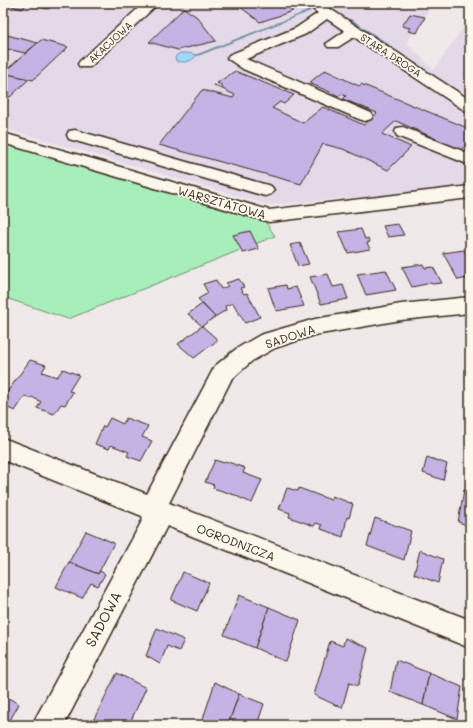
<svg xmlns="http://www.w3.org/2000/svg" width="473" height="728" font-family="Mali,sans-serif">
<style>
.built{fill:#e3d9e8}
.green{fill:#a8eeba;stroke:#728c6c}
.water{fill:#9fd7ff;stroke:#7792a5}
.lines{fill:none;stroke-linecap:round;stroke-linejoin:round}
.stream{fill:#7792a5;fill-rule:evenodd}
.building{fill:#c4b3e4;stroke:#3b2a1e}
.minor-casing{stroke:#3b2a1e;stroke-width:3}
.minor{fill:#fbf7ec;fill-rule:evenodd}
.labels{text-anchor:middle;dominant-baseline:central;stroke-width:3.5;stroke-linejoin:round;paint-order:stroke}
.far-street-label{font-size:10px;fill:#3b2a1e;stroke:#fbf7ec}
.street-label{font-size:12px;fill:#3b2a1e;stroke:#fbf7ec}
.near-street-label{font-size:14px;fill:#3b2a1e;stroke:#fbf7ec}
</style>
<rect width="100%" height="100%" fill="#f0e9ea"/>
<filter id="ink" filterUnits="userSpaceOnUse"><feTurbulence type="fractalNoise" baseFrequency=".025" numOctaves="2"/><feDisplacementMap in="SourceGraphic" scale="8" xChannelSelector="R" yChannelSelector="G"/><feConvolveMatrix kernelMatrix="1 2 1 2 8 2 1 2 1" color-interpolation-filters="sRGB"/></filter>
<g filter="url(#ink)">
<!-- built -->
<path class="built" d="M 3,3 L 434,3 L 406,43 L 434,70 L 464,26 L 470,28 L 470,187 L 269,205 L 3,128 Z"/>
<!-- green -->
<path class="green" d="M 3,141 L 264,220 L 275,236 L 68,319 L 3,297 Z"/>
<!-- water -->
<path class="water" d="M 180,53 L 188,53 L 197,55 C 192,62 183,63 176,61 L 175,57 Z"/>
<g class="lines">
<!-- stream -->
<g class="stream">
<path d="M 297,3 L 301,3 L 311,11 L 198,56 L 195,55 L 307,11 Z"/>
<path d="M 349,19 L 351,19 L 390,45 L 387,46 L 349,21 Z"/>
</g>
</g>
<!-- building -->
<g class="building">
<path d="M 3,3 L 23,3 L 27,4 L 22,9 Z"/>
<path d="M 22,3 L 55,3 L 48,9 Z"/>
<path d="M 235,3 L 283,3 L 293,11 L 260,22 Z"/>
<path d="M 184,8 L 197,17 L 216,41 L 178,50 L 149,42 Z"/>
<path d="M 410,14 L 425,17 L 417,33 L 408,31 L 410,28 L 402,26 Z"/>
<path d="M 3,34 L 38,43 L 25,53 L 3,48 Z"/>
<path d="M 41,40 L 68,47 L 33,80 L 3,73 Z"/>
<path d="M 325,70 L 359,86 L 361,84 L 470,129 L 470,140 L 461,150 L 396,121 L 382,134 L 411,147 L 388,170 L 343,149 L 323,144 L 301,184 L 159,145 L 202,90 L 233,98 L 235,95 L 214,85 L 221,88 L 223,86 L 217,83 L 235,71 L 294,95 L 284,104 L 280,102 L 272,108 L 303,123 L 323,107 L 364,125 L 377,113 L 343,99 L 346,96 L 341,94 L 339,96 L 309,83 Z"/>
<path d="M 3,72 L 3,73 L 29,79 L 10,97 L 3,96 Z"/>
<path d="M 398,224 L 404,235 L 388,237 L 383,226 Z"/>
<path d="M 361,229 L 365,239 L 368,238 L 370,242 L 367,243 L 370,249 L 348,253 L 339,232 Z"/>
<path d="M 250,231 L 259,249 L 243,253 L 233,235 Z"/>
<path d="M 300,243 L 309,264 L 298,266 L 290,245 Z"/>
<path d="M 464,250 L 467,256 L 470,256 L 470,276 L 468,276 L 469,278 L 458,280 L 443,253 Z"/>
<path d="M 423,264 L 425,268 L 433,267 L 442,283 L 432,284 L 431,283 L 412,287 L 402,267 Z"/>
<path d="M 386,270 L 396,290 L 366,295 L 357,274 Z"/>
<path d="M 328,274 L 333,287 L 343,285 L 348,299 L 321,304 L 310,277 Z"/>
<path d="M 239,279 L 244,287 L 240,288 L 244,294 L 247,293 L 260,317 L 245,323 L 233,303 L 225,306 L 226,310 L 215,317 L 198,299 L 208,293 L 203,284 L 216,280 L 221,289 L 228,286 L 226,283 Z"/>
<path d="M 286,285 L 287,289 L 296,287 L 304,306 L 276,311 L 268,288 Z"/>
<path d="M 202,304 L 215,317 L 202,326 L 188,314 Z"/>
<path d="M 202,326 L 218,340 L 194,358 L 178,344 Z"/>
<path d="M 30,360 L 46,365 L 42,372 L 57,377 L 63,369 L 79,375 L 69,391 L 73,392 L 65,405 L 61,404 L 54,414 L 37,408 L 41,402 L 32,397 L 31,399 L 25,396 L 15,411 L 3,406 L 3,398 Z"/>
<path d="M 110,418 L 123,424 L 126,418 L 148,426 L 142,437 L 152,441 L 141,461 L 127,456 L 129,452 L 111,445 L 109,449 L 95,444 L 103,426 L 105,427 Z"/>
<path d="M 427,457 L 447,464 L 443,480 L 423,473 Z"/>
<path d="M 215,460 L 224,463 L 225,461 L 245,468 L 243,473 L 262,480 L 252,503 L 238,497 L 238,496 L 213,488 L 214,485 L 205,482 Z"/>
<path d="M 287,488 L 298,491 L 299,488 L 331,500 L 332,496 L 353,504 L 349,518 L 347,517 L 343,537 L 321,529 L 322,525 L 316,523 L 314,526 L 289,517 L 290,513 L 279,509 Z"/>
<path d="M 464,490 L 470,492 L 470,526 L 458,522 Z"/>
<path d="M 375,518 L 411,531 L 404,560 L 367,546 Z"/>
<path d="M 86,531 L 114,543 L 98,574 L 69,562 Z"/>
<path d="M 420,550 L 443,559 L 438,583 L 414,574 Z"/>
<path d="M 69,562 L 98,574 L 100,571 L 105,574 L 98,586 L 91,583 L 82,598 L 56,587 Z"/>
<path d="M 183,572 L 209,583 L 197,611 L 171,600 Z"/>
<path d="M 239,595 L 269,607 L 255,648 L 224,635 Z"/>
<path d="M 269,607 L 300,620 L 286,662 L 255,648 Z"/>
<path d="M 157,628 L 184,640 L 179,651 L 167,646 L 160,664 L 146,656 Z"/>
<path d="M 345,638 L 368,648 L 358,686 L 349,683 L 342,708 L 314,695 L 330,641 L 343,646 Z"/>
<path d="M 396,660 L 429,673 L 423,705 L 390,692 Z"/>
<path d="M 117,673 L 146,688 L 129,725 L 91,725 Z"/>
<path d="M 429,673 L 462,687 L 457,719 L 423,705 Z"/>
<path d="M 215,682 L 239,694 L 228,725 L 201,725 Z"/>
<path d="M 239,694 L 264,704 L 257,725 L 228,725 Z"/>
<path d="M 3,695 L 19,704 L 9,722 L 3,719 Z"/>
</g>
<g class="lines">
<defs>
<g id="minor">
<path d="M 144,3 L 159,3 L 90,67 L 80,67 L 78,64 L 80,61 Z"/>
<path d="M 305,3 L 321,3 L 470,100 L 470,112 L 464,110 L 354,37 L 338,47 L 328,47 L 326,44 L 345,31 L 327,19 L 306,34 L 246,59 L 371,113 L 373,116 L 371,119 L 365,121 L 359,119 L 243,69 L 227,58 L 229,55 L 296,28 L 318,13 Z"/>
<path d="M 403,127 L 470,154 L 470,165 L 397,136 L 395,132 L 397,128 Z"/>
<path d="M 75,130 L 271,186 L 274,190 L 271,194 L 265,196 L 69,139 L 67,135 L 69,131 Z"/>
<path d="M 3,133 L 269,210 L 470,186 L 470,198 L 269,222 L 3,143 Z"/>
<path d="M 470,297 L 470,313 L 401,320 L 315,335 L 275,348 L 252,361 L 231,380 L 169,503 L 470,620 L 470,648 L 167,526 L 64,725 L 32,725 L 143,519 L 142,516 L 3,460 L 3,438 L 147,494 L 215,366 L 236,349 L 260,335 L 315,319 L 401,304 Z"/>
</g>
</defs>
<!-- minor casing -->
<use href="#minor" class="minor-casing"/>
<!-- minor -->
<use href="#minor" class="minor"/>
</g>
</g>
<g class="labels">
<!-- far-street labels -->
<g class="far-street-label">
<text transform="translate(110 42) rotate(-43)">AKACJOWA</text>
<text transform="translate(391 55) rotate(33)">STARA DROGA</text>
</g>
<!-- street labels -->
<g class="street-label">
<text transform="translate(222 202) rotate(16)">WARSZTATOWA</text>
<text transform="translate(290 336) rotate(-18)">SADOWA</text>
<text transform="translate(236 542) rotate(21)">OGRODNICZA</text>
</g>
<!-- near-street labels -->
<g class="near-street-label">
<text transform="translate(103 619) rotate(-62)">SADOWA</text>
</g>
</g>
<!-- margin -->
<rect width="473" height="728" fill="none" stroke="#fbf7ec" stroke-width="16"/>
<rect x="8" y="8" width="457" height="712" fill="none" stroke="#3b2a1e" stroke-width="1.5" filter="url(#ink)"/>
</svg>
